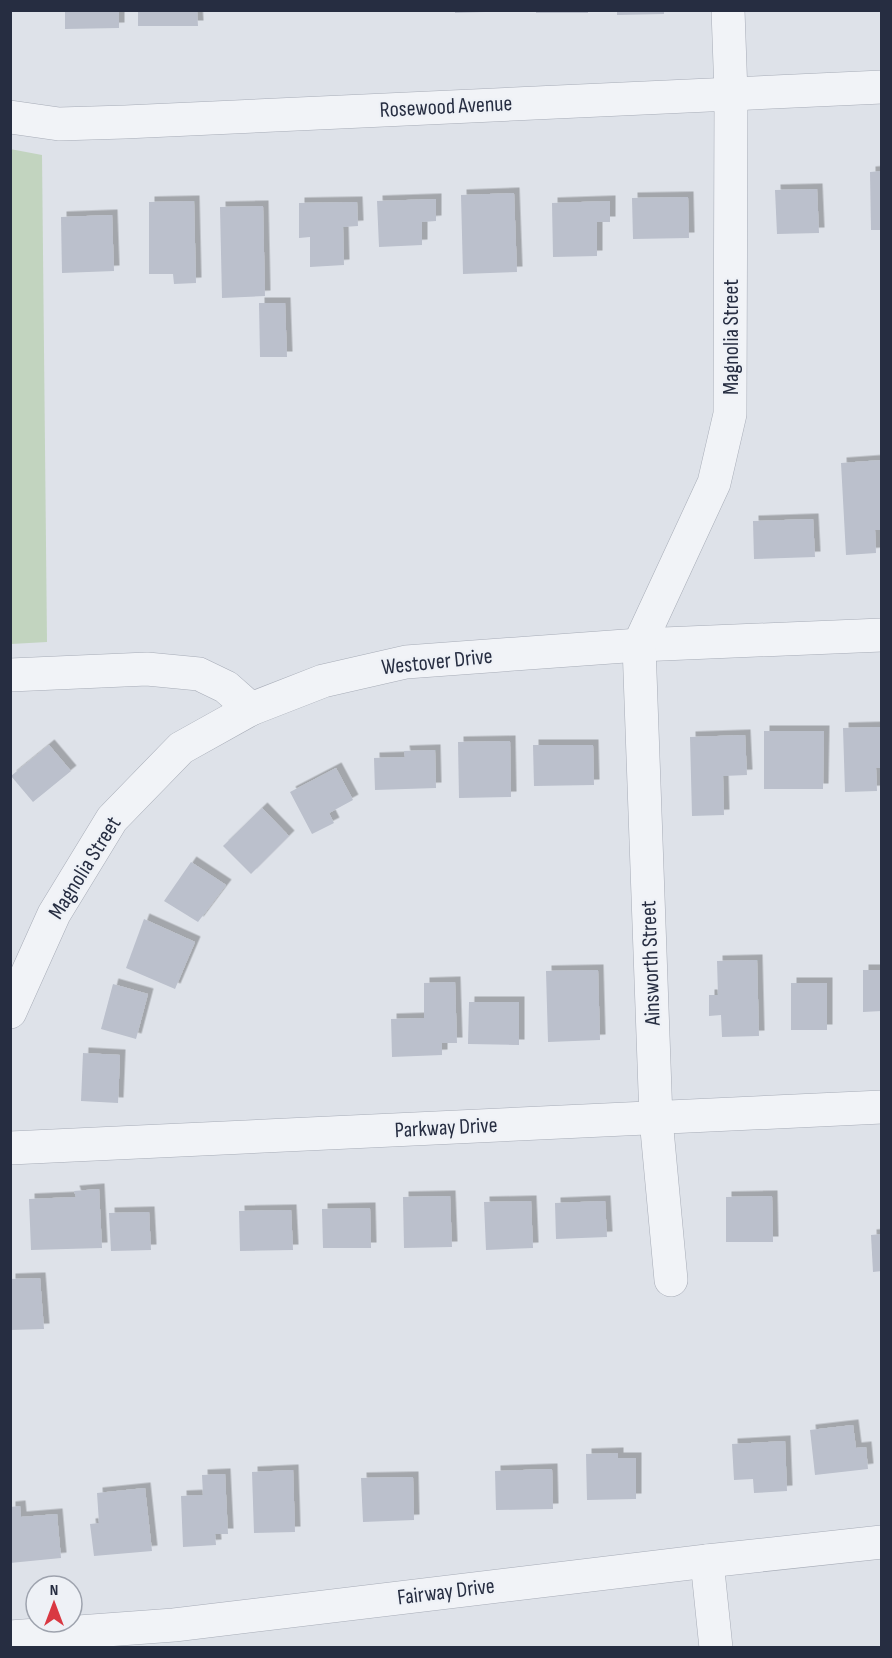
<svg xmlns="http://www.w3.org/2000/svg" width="892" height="1658" font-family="'Sofia Sans Condensed',sans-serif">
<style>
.green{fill:#c2d4bf}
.building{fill:#bbc0cc;filter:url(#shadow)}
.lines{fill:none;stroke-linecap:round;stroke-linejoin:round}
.minor-casing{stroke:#a7acb7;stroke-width:34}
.minor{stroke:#f1f3f7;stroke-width:33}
.labels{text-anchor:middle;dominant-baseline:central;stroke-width:4.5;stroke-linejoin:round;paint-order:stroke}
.street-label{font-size:22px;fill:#262d41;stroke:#eef1f6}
</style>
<defs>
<filter id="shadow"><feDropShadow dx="5.5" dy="-5.5" stdDeviation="0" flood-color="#0004"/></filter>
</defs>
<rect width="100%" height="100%" fill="#dee2e9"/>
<!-- green -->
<path class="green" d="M 10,149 L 42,155 L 47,642 L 11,644 Z"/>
<!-- building -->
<g class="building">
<path d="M 65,10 L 119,10 L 119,28 L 65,29 Z"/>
<path d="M 138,10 L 197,10 L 198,26 L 138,26 Z"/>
<path d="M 455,10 L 485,10 L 485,12 L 455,13 Z"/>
<rect x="536" y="10" width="52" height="3"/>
<path d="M 617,10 L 664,10 L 664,14 L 617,15 Z"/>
<path d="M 882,171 L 882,230 L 871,230 L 870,172 Z"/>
<path d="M 817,189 L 819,233 L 777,234 L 775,190 Z"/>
<path d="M 514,193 L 517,272 L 463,274 L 461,195 Z"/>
<path d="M 688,197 L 689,238 L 633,239 L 632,198 Z"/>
<path d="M 436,199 L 436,221 L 422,222 L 422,245 L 379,247 L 377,201 Z"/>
<path d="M 194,201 L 196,283 L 174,284 L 173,274 L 149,274 L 149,202 Z"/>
<path d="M 610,201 L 610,222 L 597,222 L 597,256 L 553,257 L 552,203 Z"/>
<path d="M 357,202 L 358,226 L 343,227 L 344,265 L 310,267 L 310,237 L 299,238 L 299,203 Z"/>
<path d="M 263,206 L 265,296 L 222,298 L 220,207 Z"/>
<path d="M 112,215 L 114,271 L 62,273 L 61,217 Z"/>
<path d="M 259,303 L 285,303 L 287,357 L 260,357 Z"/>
<path d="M 882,460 L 882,530 L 875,530 L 876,553 L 846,555 L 841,463 Z"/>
<path d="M 813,519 L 815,557 L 754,559 L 753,521 Z"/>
<path d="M 882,727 L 882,768 L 876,768 L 877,791 L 845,792 L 843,728 Z"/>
<path d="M 764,731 L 824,731 L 823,789 L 764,789 Z"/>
<path d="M 745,735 L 747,775 L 723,776 L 724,815 L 692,816 L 690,737 Z"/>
<path d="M 510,741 L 511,797 L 459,798 L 458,742 Z"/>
<path d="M 49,745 L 71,771 L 33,802 L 11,776 Z"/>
<path d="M 533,745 L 593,745 L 594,785 L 534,786 Z"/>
<path d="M 435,750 L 436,788 L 375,790 L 374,758 L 405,757 L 404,751 Z"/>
<path d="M 336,768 L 353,800 L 329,813 L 334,823 L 312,834 L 290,792 Z"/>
<path d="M 262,808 L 289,836 L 251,874 L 223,846 Z"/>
<path d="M 191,862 L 226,885 L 198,922 L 164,901 Z"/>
<path d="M 144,919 L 195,942 L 175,989 L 126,968 Z"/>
<path d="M 757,960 L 759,1036 L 722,1037 L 721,1015 L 709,1016 L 709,995 L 718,995 L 717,961 Z"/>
<path d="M 598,970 L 600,1040 L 548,1042 L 546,971 Z"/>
<path d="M 863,970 L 882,970 L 882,1011 L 863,1012 Z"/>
<path d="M 455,982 L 457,1043 L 442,1043 L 442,1055 L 392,1057 L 391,1019 L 424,1018 L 424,983 Z"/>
<rect x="791" y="983" width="36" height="47"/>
<path d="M 113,984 L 148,994 L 136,1039 L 101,1029 Z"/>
<path d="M 469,1002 L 519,1002 L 519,1045 L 468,1044 Z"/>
<path d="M 83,1053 L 120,1055 L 118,1103 L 81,1101 Z"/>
<path d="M 99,1189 L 102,1248 L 31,1250 L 29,1199 L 76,1197 L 74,1191 Z"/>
<path d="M 450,1196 L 452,1247 L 404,1248 L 403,1197 Z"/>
<path d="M 772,1196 L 773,1242 L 726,1242 L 726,1197 Z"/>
<path d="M 531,1201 L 533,1248 L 486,1250 L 484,1202 Z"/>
<path d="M 605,1201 L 607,1237 L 556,1239 L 555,1203 Z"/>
<path d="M 370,1208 L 371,1248 L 323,1248 L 322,1209 Z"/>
<path d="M 291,1210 L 293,1250 L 240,1251 L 239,1211 Z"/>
<path d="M 149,1212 L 151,1250 L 111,1251 L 109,1213 Z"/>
<path d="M 882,1234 L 882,1271 L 873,1272 L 871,1235 Z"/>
<path d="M 40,1278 L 44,1329 L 10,1330 L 10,1279 Z"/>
<path d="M 853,1425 L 856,1448 L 866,1447 L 868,1469 L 815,1475 L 810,1430 Z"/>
<path d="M 785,1441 L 787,1491 L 754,1493 L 753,1479 L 734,1480 L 732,1444 Z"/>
<path d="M 618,1453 L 618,1458 L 636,1458 L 636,1499 L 587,1500 L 586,1454 Z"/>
<path d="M 552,1469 L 553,1509 L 496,1510 L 495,1471 Z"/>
<path d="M 293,1470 L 295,1532 L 254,1533 L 252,1472 Z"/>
<path d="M 225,1474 L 228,1534 L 215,1534 L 216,1545 L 183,1547 L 181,1496 L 203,1495 L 202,1475 Z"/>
<path d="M 413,1477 L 414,1520 L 363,1522 L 361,1478 Z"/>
<path d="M 145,1488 L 152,1551 L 94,1556 L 90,1524 L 99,1523 L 97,1493 Z"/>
<path d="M 20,1506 L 21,1517 L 57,1514 L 61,1558 L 10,1563 L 10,1507 Z"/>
</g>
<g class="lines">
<defs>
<g id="minor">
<path d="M 10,117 L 59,124 L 125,122 L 882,87"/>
<path d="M 10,675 L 147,669 L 199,674 L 226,687 L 251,709"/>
<path d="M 10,1012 L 54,914 L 112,819 L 181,748 L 251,709 L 323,681 L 406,662 L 639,645 L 882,635"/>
<path d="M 10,1148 L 882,1107"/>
<path d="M 671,1280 L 656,1119 L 639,645 L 714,483 L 730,414 L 731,94 L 728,10"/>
<path d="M 707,1561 L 716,1648"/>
<path d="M 10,1637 L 174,1625 L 707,1561 L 882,1542"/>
</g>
</defs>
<!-- minor casing -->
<use href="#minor" class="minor-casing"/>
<!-- minor -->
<use href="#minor" class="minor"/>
</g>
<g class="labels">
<!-- street labels -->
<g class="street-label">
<text transform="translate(446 107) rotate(-3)">Rosewood Avenue</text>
<text transform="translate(731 337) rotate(-90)">Magnolia Street</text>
<text transform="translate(437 662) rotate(-6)">Westover Drive</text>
<text transform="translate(85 868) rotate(-58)">Magnolia Street</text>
<text transform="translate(651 963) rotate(-92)">Ainsworth Street</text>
<text transform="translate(446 1128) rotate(-3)">Parkway Drive</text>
<text transform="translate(446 1592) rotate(-7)">Fairway Drive</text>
</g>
</g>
<!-- border -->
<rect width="892" height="1658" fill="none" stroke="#262d41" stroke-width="24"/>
<!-- north arrow -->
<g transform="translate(54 1604)"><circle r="28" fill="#eef1f6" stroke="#9ea3ae" stroke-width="1.5"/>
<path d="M0-4.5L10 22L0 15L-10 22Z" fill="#d93842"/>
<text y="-9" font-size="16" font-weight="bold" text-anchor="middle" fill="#262d41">N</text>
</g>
</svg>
